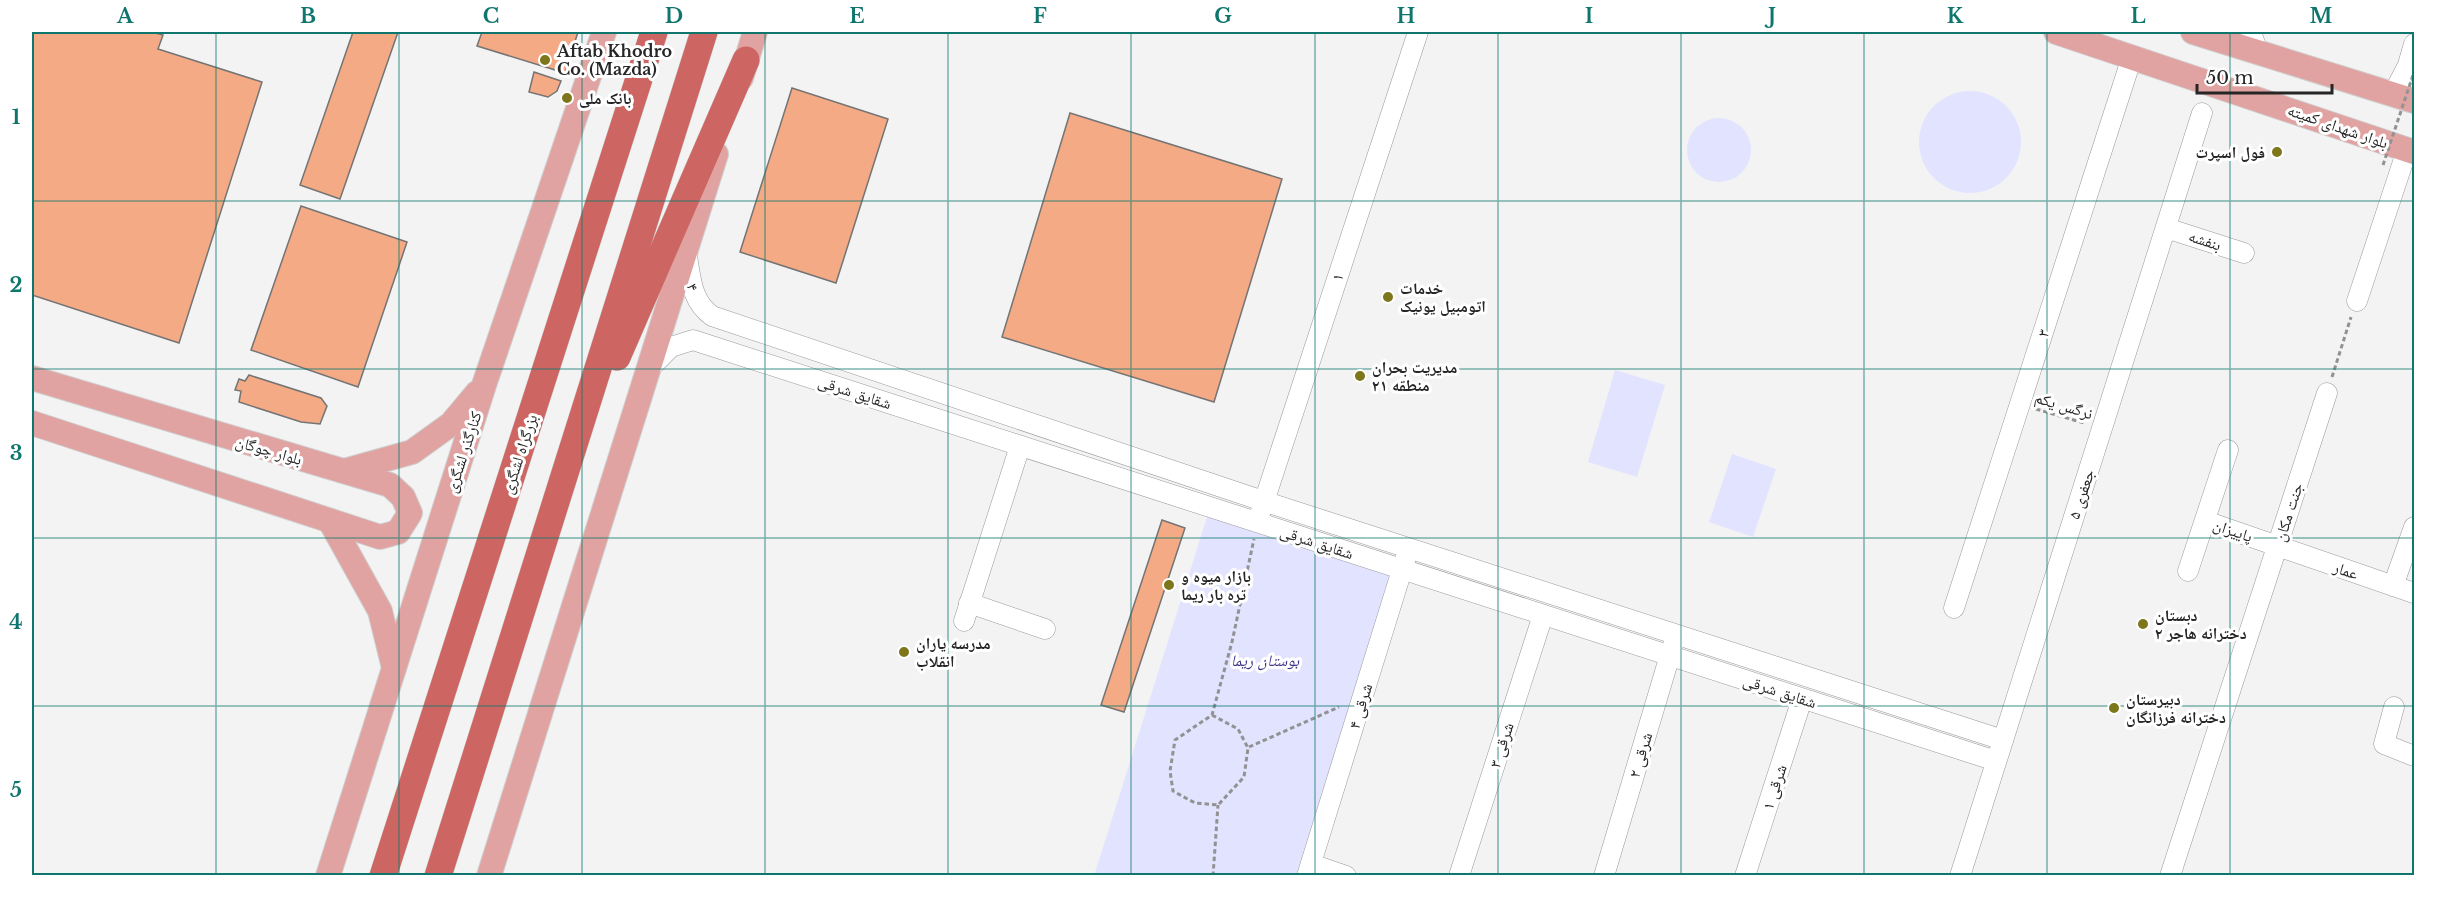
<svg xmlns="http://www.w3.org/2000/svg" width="2446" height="907" font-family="'Libre Baskerville','Noto Naskh Arabic',serif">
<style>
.green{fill:#e2e3ff}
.building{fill:#f4aa85;stroke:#757474;stroke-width:1.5}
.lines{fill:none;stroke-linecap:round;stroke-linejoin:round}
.minor-casing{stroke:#99999a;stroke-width:21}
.major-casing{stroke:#cfcfcf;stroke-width:26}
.highway-casing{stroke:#cfcfcf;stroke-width:28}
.path{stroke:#929293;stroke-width:3;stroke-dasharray:4.5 3;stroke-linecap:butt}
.minor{stroke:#fff;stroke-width:20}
.major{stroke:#e1a3a1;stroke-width:24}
.highway{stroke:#cd6662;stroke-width:27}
.path-bridge{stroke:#929293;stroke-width:3;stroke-dasharray:4.5 3;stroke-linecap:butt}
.grid{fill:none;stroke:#0f766e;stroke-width:1.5;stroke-opacity:0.55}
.poi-dot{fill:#7d761a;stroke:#fff;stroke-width:2}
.labels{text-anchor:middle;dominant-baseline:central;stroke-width:6;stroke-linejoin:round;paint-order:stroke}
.poi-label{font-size:16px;font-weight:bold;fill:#262626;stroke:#fff;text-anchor:start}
.street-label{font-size:16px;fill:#262626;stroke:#fff}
.park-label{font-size:16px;font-style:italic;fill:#3d3485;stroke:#fff}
.neatline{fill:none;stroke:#0f766e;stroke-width:2}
.grid-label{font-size:20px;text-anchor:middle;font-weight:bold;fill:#0f766e}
</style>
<rect width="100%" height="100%" fill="#f3f3f4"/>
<!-- green -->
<g class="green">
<circle cx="1970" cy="142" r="51"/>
<circle cx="1719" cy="150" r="32"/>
<path d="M 1615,370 L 1665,385 L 1637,477 L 1588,462 Z"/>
<path d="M 1732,454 L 1776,469 L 1753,537 L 1709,522 Z"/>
<path d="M 1208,514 L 1394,576 L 1299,875 L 1094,876 Z"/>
</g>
<!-- building -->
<g class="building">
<path d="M 32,32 L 151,32 L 163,35 L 158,49 L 262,82 L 179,343 L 32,295 Z"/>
<path d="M 353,32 L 398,32 L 340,199 L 300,185 Z"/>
<path d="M 482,32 L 578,32 L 565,73 L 477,46 Z"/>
<path d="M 534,72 L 561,81 L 557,91 L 548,97 L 529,92 Z"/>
<path d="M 792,88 L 888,119 L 836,283 L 740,252 Z"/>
<path d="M 1070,113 L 1282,179 L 1214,402 L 1002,337 Z"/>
<path d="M 301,206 L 407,242 L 358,387 L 251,350 Z"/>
<path d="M 249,375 L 321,398 L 327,406 L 320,424 L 301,422 L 239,402 L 241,391 L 235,390 L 239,379 L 245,381 Z"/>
<path d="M 1162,520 L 1185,528 L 1124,712 L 1101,705 Z"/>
</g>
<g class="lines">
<defs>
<g id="minor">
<path d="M 2251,32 L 2258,52"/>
<path d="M 2393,94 L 2408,65 L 2414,44"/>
<path d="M 2166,228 L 2244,253"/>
<path d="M 686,251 C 691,276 690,300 712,316 L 1263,501 L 2003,740"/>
<path d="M 2357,301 L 2407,150"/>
<path d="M 648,370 L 671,347 L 693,340 L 1996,761"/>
<path d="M 1261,511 L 1418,32"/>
<path d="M 2205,521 L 2414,593"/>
<path d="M 2188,571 L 2228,450"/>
<path d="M 2393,586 L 2414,527"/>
<path d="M 969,603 L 1045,629"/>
<path d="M 1954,608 L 2132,57"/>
<path d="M 964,621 L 1020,446"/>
<path d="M 2394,707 L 2384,744 L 2414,756"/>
<path d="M 1311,864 L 1346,876"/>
<path d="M 1307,876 L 1406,557"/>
<path d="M 1459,876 L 1543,615"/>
<path d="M 1604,876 L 1673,645"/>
<path d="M 1745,876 L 1802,699"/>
<path d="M 1960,876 L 2202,113"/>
<path d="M 2170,876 L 2327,393"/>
</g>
<g id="major">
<path d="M 2056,32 L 2414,152"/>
<path d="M 2193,32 L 2414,101"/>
<path d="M 741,78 L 755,32"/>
<path d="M 32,378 L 390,485 L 403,497 L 410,513 L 398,532 L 380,537 L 32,423"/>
<path d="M 344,471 L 412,452 L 451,424 L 477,393"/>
<path d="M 330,521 L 380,611 L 394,668"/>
<path d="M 328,876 L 484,385 L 604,32"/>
<path d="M 489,876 L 716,154"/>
</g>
<g id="highway">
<path d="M 617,357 L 746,60"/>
<path d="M 383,876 L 654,32"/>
<path d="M 438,876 L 704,32"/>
</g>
</defs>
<!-- minor casing -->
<use href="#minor" class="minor-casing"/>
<!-- major casing -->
<use href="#major" class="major-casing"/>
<!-- highway casing -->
<use href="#highway" class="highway-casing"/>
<!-- path -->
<g class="path">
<path d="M 2332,377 L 2351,317"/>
<path d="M 2036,409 L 2084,423"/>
<path d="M 1212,715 L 1238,729 L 1248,748 L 1244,777 L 1218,805 L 1195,803 L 1173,791 L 1170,771 L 1175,740 L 1212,715 L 1232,642 L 1254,539"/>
<path d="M 1249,747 L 1339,707"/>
<path d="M 1213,876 L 1218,805"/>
</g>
<!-- minor -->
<use href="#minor" class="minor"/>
<!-- major -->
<use href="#major" class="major"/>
<!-- highway -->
<use href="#highway" class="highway"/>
<!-- path-bridge -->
<path class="path-bridge" d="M 2383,165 L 2414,72"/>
</g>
<!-- grid -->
<path class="grid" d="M 216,32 L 216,876M 399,32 L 399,876M 582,32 L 582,876M 765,32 L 765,876M 948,32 L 948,876M 1131,32 L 1131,876M 1315,32 L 1315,876M 1498,32 L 1498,876M 1681,32 L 1681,876M 1864,32 L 1864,876M 2047,32 L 2047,876M 2230,32 L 2230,876M 32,201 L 2414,201M 32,369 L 2414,369M 32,538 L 2414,538M 32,706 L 2414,706"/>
<!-- markers -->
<g class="poi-dot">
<circle cx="545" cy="60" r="6"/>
<circle cx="567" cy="98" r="6"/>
<circle cx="2277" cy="152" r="6"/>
<circle cx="1388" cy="297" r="6"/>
<circle cx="1360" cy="376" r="6"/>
<circle cx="1169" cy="585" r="6"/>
<circle cx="2143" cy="624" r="6"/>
<circle cx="904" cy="652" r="6"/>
<circle cx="2114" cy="708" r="6"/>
</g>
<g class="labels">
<!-- poi labels -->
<g class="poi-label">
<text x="557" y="51">Aftab Khodro<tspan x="557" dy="18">Co. (Mazda)</tspan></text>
<text x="579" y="98">بانک ملی</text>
<text x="2265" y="152" text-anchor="end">فول اسپرت</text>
<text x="1400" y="288">خدمات<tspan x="1400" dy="18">اتومبیل یونیک</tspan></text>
<text x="1372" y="367">مدیریت بحران<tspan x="1372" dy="18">منطقه ۲۱</tspan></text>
<text x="1181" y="576">بازار میوه و<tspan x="1181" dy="18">تره بار ریما</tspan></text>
<text x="2155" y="615">دبستان<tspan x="2155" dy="18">دخترانه هاجر ۲</tspan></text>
<text x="916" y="643">مدرسه یاران<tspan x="916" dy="18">انقلاب</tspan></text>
<text x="2126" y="699">دبیرستان<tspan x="2126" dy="18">دخترانه فرزانگان</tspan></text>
</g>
<!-- street labels -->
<g class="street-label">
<text transform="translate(2338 126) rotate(19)">بلوار شهدای کمیته</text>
<text transform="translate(2205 240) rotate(18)">بنفشه</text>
<text transform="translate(1337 277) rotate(-72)">۱</text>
<text transform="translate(693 287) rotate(76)">۴</text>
<text transform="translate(2043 333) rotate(-72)">۳</text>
<text transform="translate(855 392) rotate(18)">شقایق شرقی</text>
<text transform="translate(2064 405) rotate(17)">نرگس یکم</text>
<text transform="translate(269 450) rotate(16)">بلوار چوگان</text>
<text transform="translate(463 452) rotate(-72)">کنارگذر لشگری</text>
<text transform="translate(519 454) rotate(-72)">بزرگراه لشگری</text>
<text transform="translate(2081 494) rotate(-72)">جعفری ۵</text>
<text transform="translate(2288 512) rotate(-72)">جنت مکان</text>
<text transform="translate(2233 530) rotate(19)">پاییزان</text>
<text transform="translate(1317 542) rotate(18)">شقایق شرقی</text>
<text transform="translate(2346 570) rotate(19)">عمار</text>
<text transform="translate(1780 691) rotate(18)">شقایق شرقی</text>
<text transform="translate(1360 706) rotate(-73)">۴ شرقی</text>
<text transform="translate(1501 745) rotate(-72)">۳ شرقی</text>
<text transform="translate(1640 755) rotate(-73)">۲ شرقی</text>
<text transform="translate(1774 787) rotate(-72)">۱ شرقی</text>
</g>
<!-- park labels -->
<g class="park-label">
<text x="1265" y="660">بوستان ریما</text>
</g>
</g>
<!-- border -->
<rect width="2446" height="907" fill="none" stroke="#ffffff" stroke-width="66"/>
<!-- scale -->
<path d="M2197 84v9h135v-9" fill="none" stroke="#262626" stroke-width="3"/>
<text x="2206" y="84" font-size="18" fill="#262626" stroke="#ffffff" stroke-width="4.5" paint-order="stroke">50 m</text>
<rect x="33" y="33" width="2380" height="841" class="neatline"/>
<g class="grid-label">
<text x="125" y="23">A</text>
<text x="308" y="23">B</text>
<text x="491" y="23">C</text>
<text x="674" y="23">D</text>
<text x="857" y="23">E</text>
<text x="1040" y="23">F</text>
<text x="1223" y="23">G</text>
<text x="1406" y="23">H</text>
<text x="1589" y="23">I</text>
<text x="1772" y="23">J</text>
<text x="1955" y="23">K</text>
<text x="2138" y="23">L</text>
<text x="2321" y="23">M</text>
<text x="16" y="124">1</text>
<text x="16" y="292">2</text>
<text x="16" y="460">3</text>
<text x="16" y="629">4</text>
<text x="16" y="797">5</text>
</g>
</svg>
